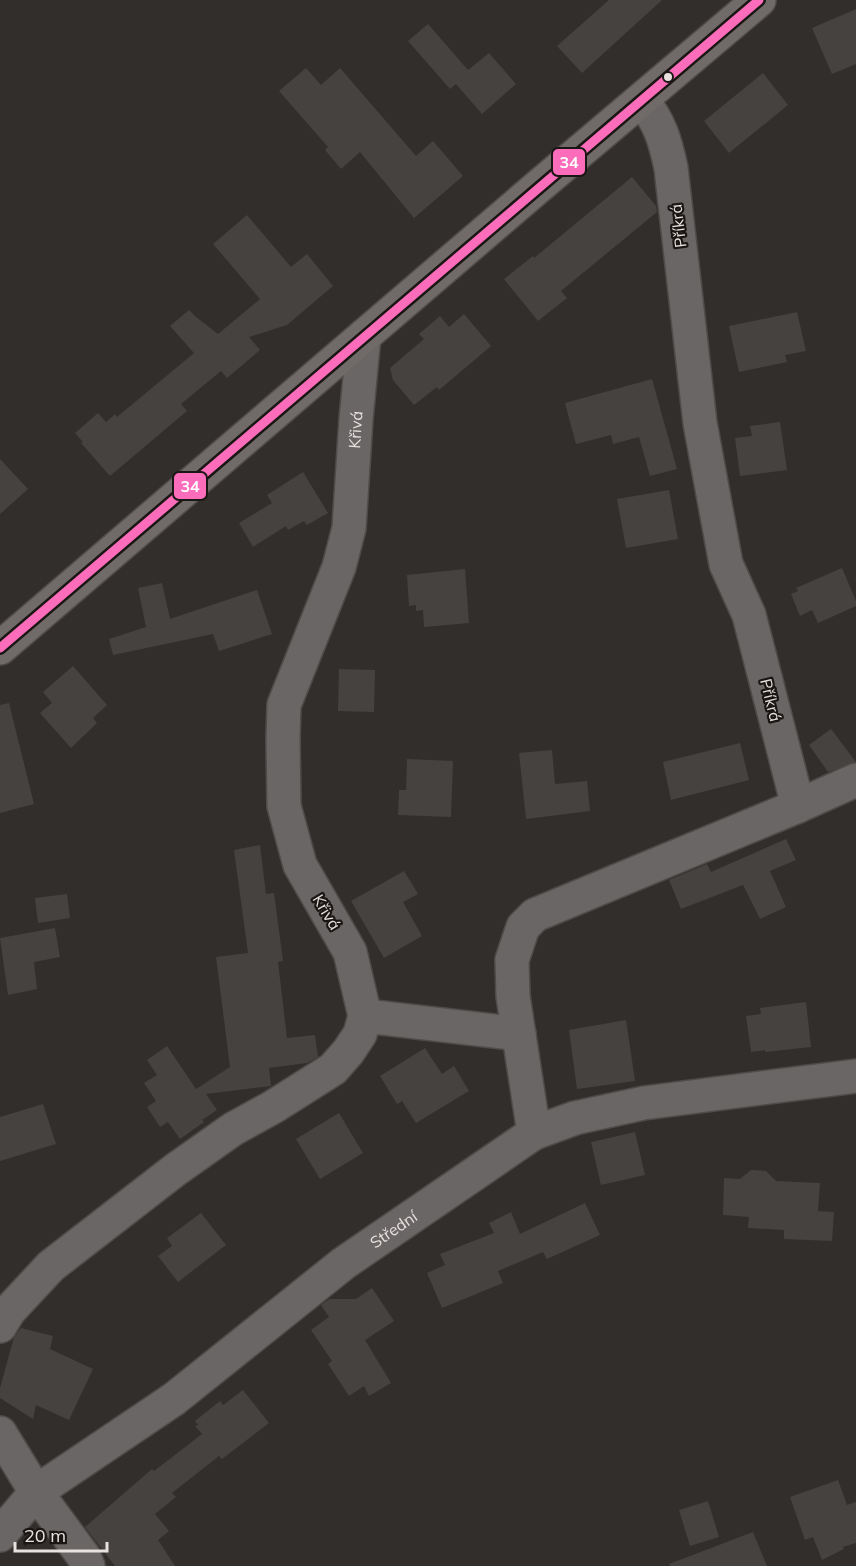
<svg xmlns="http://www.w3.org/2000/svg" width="856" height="1566" font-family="Mulish,sans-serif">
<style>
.building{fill:#464240}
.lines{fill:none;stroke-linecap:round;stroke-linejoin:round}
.street-casing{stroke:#4f4b49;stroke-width:36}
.secondary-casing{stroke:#4f4b49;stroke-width:36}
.street{stroke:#696665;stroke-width:33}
.secondary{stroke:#706a68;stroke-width:33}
.bus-1-casing{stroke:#1a1614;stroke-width:14}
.bus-1{stroke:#fb6dba;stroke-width:9}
.bus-dot{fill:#e7e1df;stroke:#1a1614;stroke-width:2}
.labels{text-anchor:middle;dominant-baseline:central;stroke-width:4.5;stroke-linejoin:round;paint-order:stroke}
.street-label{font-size:16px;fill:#e7e1df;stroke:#1a1614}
.line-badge{stroke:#1a1614;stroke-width:2}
.badge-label{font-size:16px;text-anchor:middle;font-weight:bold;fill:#fff}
</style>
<rect width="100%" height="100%" fill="#322e2c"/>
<!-- building -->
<g class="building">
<path d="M 609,0 L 662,0 L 582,73 L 557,46 Z"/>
<path d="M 856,9 L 856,64 L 832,74 L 812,28 Z"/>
<path d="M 428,24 L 468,70 L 489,53 L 516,84 L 482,114 L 456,84 L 450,89 L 408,41 Z"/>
<path d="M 306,68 L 321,85 L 340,68 L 416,156 L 433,141 L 463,176 L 414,218 L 360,152 L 341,169 L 325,150 L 328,147 L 279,91 Z"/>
<path d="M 763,73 L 788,105 L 729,153 L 704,121 Z"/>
<path d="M 632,177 L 656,206 L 657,212 L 561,291 L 567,298 L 538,321 L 504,279 L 533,256 L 534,258 Z"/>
<path d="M 247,215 L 291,267 L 307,254 L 333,286 L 287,325 L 249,337 L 260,350 L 227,378 L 221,371 L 181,404 L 187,411 L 110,476 L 81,443 L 83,442 L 75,433 L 98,413 L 106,422 L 115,414 L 117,417 L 194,353 L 170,326 L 189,310 L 196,317 L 218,334 L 260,299 L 213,244 Z"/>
<path d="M 797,312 L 806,351 L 785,355 L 787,362 L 739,372 L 729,326 Z"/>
<path d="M 464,314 L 491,346 L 439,390 L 437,387 L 414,405 L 393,380 L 390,368 L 424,339 L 419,334 L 440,316 L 449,327 Z"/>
<path d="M 652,379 L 677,469 L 650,476 L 639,437 L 613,444 L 611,435 L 576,444 L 565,403 Z"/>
<path d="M 780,422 L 787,470 L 740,476 L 735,438 L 752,436 L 750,426 Z"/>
<path d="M 0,459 L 28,489 L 0,514 Z"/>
<path d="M 303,472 L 328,513 L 307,525 L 304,521 L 288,530 L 286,526 L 253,547 L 239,523 L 272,503 L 267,495 Z"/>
<path d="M 669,490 L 678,539 L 626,548 L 617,499 Z"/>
<path d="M 842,568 L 856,601 L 856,606 L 818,623 L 812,610 L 800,616 L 791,594 L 798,591 L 796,588 Z"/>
<path d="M 465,569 L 469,623 L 424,627 L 423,610 L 416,611 L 416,605 L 409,606 L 407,575 Z"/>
<path d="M 162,583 L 170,619 L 257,590 L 272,634 L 219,651 L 213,634 L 113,655 L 109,639 L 146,627 L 138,588 Z"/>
<path d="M 73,666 L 107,705 L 93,718 L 97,723 L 71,748 L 40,713 L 52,703 L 43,692 Z"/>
<path d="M 339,669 L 375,670 L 374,712 L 338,711 Z"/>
<path d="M 9,703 L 34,804 L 0,813 L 0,705 Z"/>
<path d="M 831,729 L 856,762 L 828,772 L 809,745 Z"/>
<path d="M 740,743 L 749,780 L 671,800 L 663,762 Z"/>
<path d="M 552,750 L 555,784 L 587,781 L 590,811 L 526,819 L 519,753 Z"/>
<path d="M 407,759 L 453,761 L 451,817 L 398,815 L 399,790 L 406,790 Z"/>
<path d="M 786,839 L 796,860 L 770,871 L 786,907 L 760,919 L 743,885 L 681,909 L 669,880 L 707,864 L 711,872 Z"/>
<path d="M 260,845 L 266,894 L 274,893 L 283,961 L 278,962 L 287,1038 L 315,1035 L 318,1057 L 307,1063 L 269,1068 L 271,1086 L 206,1094 L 217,1110 L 202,1120 L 204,1122 L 180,1139 L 168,1122 L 160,1127 L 147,1107 L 156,1101 L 144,1083 L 157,1075 L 147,1060 L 167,1046 L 196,1089 L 230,1067 L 216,957 L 248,953 L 234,850 Z"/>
<path d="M 404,871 L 418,894 L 403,902 L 422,936 L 384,958 L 351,901 Z"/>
<path d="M 67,894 L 70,918 L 38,923 L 35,898 Z"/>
<path d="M 55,928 L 60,957 L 34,962 L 37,989 L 8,995 L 0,938 Z"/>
<path d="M 806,1002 L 811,1047 L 765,1052 L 765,1050 L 751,1052 L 746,1016 L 761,1014 L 760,1008 Z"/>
<path d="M 626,1020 L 635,1081 L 577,1089 L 569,1030 Z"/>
<path d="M 425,1048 L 442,1074 L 454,1066 L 469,1091 L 416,1123 L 402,1101 L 397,1104 L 380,1076 Z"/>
<path d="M 43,1104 L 56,1144 L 0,1161 L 0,1117 Z"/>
<path d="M 339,1113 L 363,1153 L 320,1179 L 296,1139 Z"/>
<path d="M 635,1132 L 645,1175 L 601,1185 L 591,1142 Z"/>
<path d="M 751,1170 L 766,1171 L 776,1181 L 820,1183 L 818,1211 L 834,1212 L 832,1241 L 784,1239 L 784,1230 L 748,1228 L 749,1217 L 723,1215 L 724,1178 L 740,1179 Z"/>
<path d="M 585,1203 L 600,1235 L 547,1259 L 543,1252 L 498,1271 L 503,1283 L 442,1308 L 427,1273 L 445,1265 L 440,1254 L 494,1233 L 489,1223 L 511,1212 L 520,1234 Z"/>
<path d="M 201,1213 L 226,1245 L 178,1282 L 158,1256 L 172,1246 L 167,1238 Z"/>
<path d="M 372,1288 L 394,1321 L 365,1340 L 391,1383 L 369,1396 L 364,1386 L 349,1396 L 328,1364 L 332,1361 L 311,1330 L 329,1317 L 321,1305 L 329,1299 L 356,1299 Z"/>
<path d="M 21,1328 L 53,1336 L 50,1349 L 93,1369 L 69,1420 L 36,1405 L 33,1419 L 0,1398 L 0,1388 L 14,1337 Z"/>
<path d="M 243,1390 L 269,1423 L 222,1459 L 219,1456 L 172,1493 L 176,1497 L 155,1514 L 169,1531 L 158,1540 L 175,1566 L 115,1566 L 85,1527 L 152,1469 L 154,1471 L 202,1434 L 195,1426 L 198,1425 L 195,1421 L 220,1401 L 223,1405 Z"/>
<path d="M 838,1480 L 847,1505 L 856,1502 L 856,1543 L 843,1547 L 844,1549 L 822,1560 L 813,1537 L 805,1540 L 790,1497 Z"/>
<path d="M 708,1501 L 719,1537 L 690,1546 L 679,1510 Z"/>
<path d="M 753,1532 L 767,1566 L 670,1566 L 669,1564 Z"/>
</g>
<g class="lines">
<defs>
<g id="street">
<path d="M 798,806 L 856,780"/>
<path d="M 365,1016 L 519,1034"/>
<path d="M 534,1133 L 513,996 L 512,960 L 523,927 L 535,915 L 798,806 L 749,615 L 726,564 L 700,423 L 671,168 C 665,140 660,123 642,100"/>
<path id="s1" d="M 0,1326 L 9,1311 L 51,1266 L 175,1170 L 233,1129 L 273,1107 L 333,1069 L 348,1052 L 360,1034 L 365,1016 L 350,952 L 300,865 L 284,806 L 283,739 L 284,705 L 339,567 L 349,528 L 356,419 L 364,336"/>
<path d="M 0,1433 L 36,1492 L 84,1557 L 88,1566"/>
<path id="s2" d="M 0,1535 L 36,1492 L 174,1399 L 344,1263 L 534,1133 L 575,1118 L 644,1103 L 856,1076"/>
</g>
<path id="secondary" d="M 0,648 L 539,186 L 759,0"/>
</defs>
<!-- street casing -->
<use href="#street" class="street-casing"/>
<!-- secondary casing -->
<use href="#secondary" class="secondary-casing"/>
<!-- street -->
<use href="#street" class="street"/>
<!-- secondary -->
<use href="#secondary" class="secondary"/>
<defs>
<path id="bus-1" d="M 0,648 L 759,0"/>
</defs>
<!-- bus-1 casing -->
<use href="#bus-1" class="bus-1-casing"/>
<!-- bus-1 -->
<use href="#bus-1" class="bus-1"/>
</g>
<!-- markers -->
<circle class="bus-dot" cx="668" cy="77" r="5"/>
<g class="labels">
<!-- street labels -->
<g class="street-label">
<text transform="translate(678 226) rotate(-97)">Příkrá</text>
<text stroke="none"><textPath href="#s1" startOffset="1102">Křivá</textPath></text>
<text transform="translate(771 700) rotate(76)">Příkrá</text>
<text transform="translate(327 912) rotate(59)">Křivá</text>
<text stroke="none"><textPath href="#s2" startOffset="500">Střední</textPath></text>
</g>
</g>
<g class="line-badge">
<rect x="552" y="148" width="34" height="28" rx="6" fill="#fb6dba"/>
<rect x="173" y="472" width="34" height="28" rx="6" fill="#fb6dba"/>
</g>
<g class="badge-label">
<text x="569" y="168">34</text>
<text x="190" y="492">34</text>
</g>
<!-- scale -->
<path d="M15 1542v9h92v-9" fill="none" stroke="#e7e1df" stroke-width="3"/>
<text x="24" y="1542" font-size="18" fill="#e7e1df" stroke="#1a1614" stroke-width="4.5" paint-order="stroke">20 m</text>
</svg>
